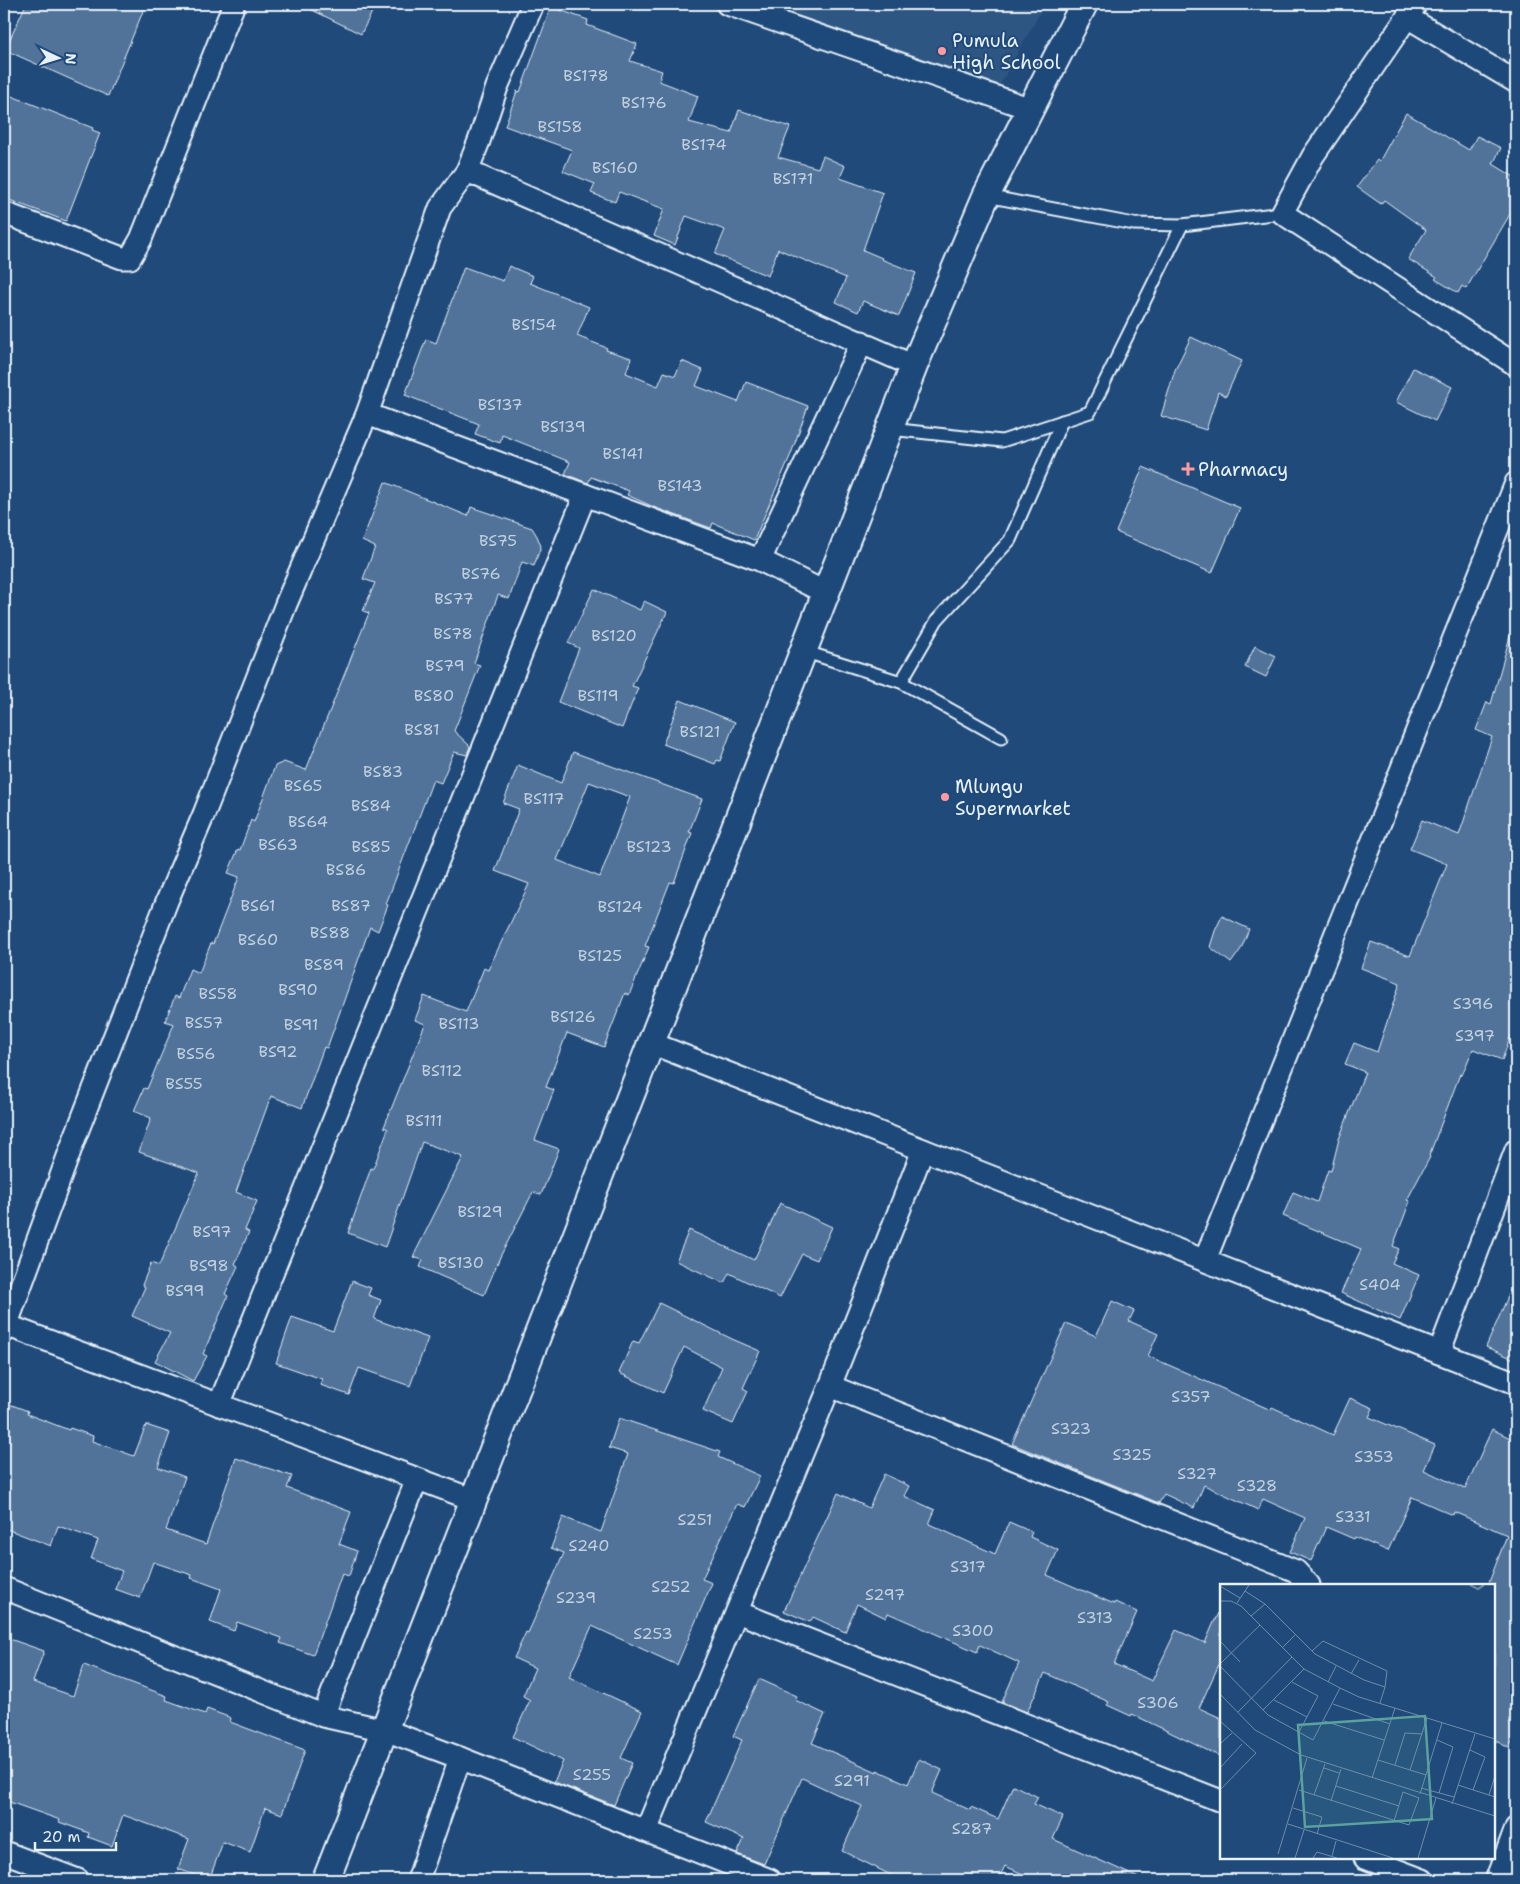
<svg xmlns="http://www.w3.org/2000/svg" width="1520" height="1884" font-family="'Shantell Sans',sans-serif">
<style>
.built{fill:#2e5683}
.building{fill:#517399;stroke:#e8f1f8;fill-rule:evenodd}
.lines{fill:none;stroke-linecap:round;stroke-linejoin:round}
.service-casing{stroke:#e8f1f8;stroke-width:15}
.minor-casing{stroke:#e8f1f8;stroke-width:25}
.tertiary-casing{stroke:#e8f1f8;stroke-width:30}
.service{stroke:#1f4a7a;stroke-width:11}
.minor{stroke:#1f4a7a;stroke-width:21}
.tertiary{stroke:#1f4a7a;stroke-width:26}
.poi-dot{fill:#ff9aa2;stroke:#1f4a7a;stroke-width:2}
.labels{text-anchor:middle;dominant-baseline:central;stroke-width:4;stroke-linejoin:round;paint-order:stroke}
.number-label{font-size:16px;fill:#c2d2e0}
.poi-label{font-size:19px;fill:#e8f1f8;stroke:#1f4a7a;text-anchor:start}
.inset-river{fill:none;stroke:#6685a7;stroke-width:2.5}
.inset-road{fill:none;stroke:#6f8dac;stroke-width:1}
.view{fill:#5ba19e;fill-opacity:0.15;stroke:#5ba19e;stroke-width:2.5}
.inset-edge{fill:none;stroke:#e8f1f8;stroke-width:2.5}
</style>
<rect width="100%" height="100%" fill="#1f4a7a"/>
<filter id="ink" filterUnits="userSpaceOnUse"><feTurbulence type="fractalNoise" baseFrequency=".02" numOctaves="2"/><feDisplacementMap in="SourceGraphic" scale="10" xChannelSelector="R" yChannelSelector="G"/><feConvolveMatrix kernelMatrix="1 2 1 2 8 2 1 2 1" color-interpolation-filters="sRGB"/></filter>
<g filter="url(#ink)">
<!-- built -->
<g class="built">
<path d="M 738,4 L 1045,4 L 993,97 Z"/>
<path d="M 4,1869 L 34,1880 L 4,1880 Z"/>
</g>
<!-- building -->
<g class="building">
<path d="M 26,4 L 146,4 L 108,96 L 5,50 Z"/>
<path d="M 300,4 L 376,4 L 361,34 Z"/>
<path d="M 551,7 L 588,20 L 587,25 L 637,44 L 630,61 L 662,71 L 659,81 L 698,96 L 689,122 L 731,133 L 739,110 L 790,127 L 778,157 L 818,168 L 823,156 L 845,166 L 840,178 L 883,193 L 863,250 L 882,258 L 881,259 L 916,273 L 899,316 L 863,301 L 858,312 L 836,302 L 846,278 L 778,249 L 768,276 L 715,254 L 725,230 L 686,216 L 675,245 L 654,236 L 664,209 L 619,192 L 615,202 L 591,193 L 595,184 L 563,171 L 572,150 L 505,126 L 517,91 L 520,92 Z"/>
<path d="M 4,93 L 93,128 L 92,130 L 100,133 L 66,221 L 4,198 Z"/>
<path d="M 1406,113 L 1469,150 L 1477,136 L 1501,148 L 1493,164 L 1516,178 L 1516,204 L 1466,289 L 1462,286 L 1458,293 L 1435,279 L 1437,277 L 1408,259 L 1426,230 L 1384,200 L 1381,204 L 1357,187 L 1377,160 L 1379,162 Z"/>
<path d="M 509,266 L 533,276 L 530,283 L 589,307 L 577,336 L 607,348 L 606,350 L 631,358 L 626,373 L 658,386 L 664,372 L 675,376 L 682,361 L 703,370 L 696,386 L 738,402 L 746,382 L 808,406 L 791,454 L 754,540 L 713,523 L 711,528 L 656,508 L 627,495 L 629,491 L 591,477 L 588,483 L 565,474 L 570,462 L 502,435 L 500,443 L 475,434 L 479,424 L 405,395 L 426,339 L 436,343 L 464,267 L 503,281 Z"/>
<path d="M 1191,337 L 1242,361 L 1226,396 L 1218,392 L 1206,430 L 1161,416 L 1175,370 Z"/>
<path d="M 1413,368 L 1452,387 L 1435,421 L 1396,402 Z"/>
<path d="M 1143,467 L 1240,508 L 1212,573 L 1116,532 Z"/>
<path d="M 385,482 L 468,516 L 471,507 L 532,528 L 537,536 L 541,546 L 534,566 L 522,562 L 509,599 L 498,595 L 474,663 L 480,665 L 454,731 L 470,746 L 467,755 L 454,752 L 441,783 L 433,780 L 386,904 L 388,905 L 378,931 L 370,927 L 336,1023 L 327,1048 L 324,1047 L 302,1108 L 271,1096 L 236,1192 L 257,1201 L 245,1230 L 249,1232 L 235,1264 L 238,1266 L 225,1294 L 228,1296 L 203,1354 L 207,1356 L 193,1381 L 155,1361 L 170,1333 L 132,1316 L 145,1287 L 142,1285 L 151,1263 L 159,1266 L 199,1173 L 139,1152 L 151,1118 L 134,1111 L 144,1088 L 147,1089 L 174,1024 L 165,1021 L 175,996 L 179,998 L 190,969 L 199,973 L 211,943 L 213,944 L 239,877 L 228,873 L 238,849 L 240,850 L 251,820 L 254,822 L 275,766 L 284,762 L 306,770 L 369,613 L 363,611 L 375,583 L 363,579 L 375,547 L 362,541 Z"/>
<path d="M 594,589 L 640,610 L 644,601 L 667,612 L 632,686 L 638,688 L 622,728 L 558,702 L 579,648 L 568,643 Z"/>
<path d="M 1510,636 L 1516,637 L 1516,1022 L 1502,1060 L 1473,1049 L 1462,1075 L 1460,1074 L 1429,1156 L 1430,1157 L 1407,1200 L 1410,1201 L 1393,1246 L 1399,1249 L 1392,1263 L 1419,1275 L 1400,1320 L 1341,1293 L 1361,1249 L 1283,1216 L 1293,1192 L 1317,1202 L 1328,1170 L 1331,1171 L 1339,1139 L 1365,1072 L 1345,1064 L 1354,1043 L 1377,1052 L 1400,983 L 1361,968 L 1371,942 L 1410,956 L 1447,864 L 1410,849 L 1422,820 L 1459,835 L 1492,737 L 1476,730 L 1487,702 L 1491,704 Z"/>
<path d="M 1255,646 L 1276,656 L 1266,677 L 1245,667 Z"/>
<path d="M 680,700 L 735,722 L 720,761 L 717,760 L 715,764 L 663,744 Z"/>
<path d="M 573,752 L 702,799 L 689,832 L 692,833 L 674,883 L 670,882 L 645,946 L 649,947 L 629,995 L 625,993 L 604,1047 L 567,1033 L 546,1087 L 554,1090 L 535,1140 L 559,1149 L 541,1195 L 533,1192 L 500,1257 L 484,1295 L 420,1267 L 423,1260 L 413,1257 L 463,1157 L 422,1142 L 385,1247 L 348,1233 L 371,1168 L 373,1169 L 388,1129 L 384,1127 L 425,1024 L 415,1020 L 424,996 L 466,1012 L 484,968 L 488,970 L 529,884 L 495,871 L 519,809 L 503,803 L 518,765 L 561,783 ZM 589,782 L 630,797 L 600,877 L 557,860 Z"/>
<path d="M 1222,916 L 1249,929 L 1241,949 L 1231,963 L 1210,947 L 1215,931 Z"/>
<path d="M 780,1203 L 832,1227 L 817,1260 L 802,1254 L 780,1298 L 729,1273 L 724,1283 L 676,1261 L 689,1230 L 754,1260 Z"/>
<path d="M 1516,1278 L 1516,1360 L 1486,1347 Z"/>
<path d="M 352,1281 L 371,1288 L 368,1295 L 381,1300 L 374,1319 L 428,1338 L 410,1386 L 359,1368 L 349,1395 L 320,1385 L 322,1379 L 276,1363 L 292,1317 L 333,1331 Z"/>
<path d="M 1112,1301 L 1134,1311 L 1129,1321 L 1158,1334 L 1148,1356 L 1271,1410 L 1272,1407 L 1333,1435 L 1350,1398 L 1373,1408 L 1369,1417 L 1435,1445 L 1424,1470 L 1465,1489 L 1492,1429 L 1516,1441 L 1516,1732 L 1509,1748 L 1494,1740 L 1494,1585 L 1488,1585 L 1507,1535 L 1454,1512 L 1453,1515 L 1412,1497 L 1388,1551 L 1355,1537 L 1354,1539 L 1326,1527 L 1311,1561 L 1290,1552 L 1305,1518 L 1263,1499 L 1258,1510 L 1204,1485 L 1194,1508 L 1164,1494 L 1159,1503 L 1012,1444 L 1066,1323 L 1096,1336 Z"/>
<path d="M 659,1303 L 732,1339 L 760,1351 L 743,1388 L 748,1391 L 733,1424 L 703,1411 L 722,1367 L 684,1347 L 663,1393 L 619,1373 L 633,1341 L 639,1343 Z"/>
<path d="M 4,1402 L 28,1411 L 27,1414 L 69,1430 L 70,1428 L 93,1436 L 92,1441 L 134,1456 L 146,1425 L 170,1433 L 158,1467 L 185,1477 L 166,1530 L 206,1544 L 236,1458 L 292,1476 L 287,1488 L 351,1512 L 339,1544 L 357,1551 L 349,1576 L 342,1574 L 313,1655 L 280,1643 L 282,1638 L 237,1622 L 234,1631 L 210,1622 L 221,1589 L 191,1578 L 192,1575 L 153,1562 L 140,1598 L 115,1589 L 122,1571 L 91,1559 L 98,1540 L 58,1526 L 51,1546 L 4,1528 Z"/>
<path d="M 619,1418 L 720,1452 L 718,1457 L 760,1476 L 745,1507 L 737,1504 L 702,1579 L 712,1583 L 677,1665 L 592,1626 L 569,1677 L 642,1711 L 621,1758 L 632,1763 L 614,1805 L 554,1782 L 563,1761 L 513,1737 L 530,1700 L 523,1696 L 535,1668 L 514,1658 L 526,1632 L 528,1633 L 564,1553 L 551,1548 L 563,1517 L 601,1532 L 628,1454 L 609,1448 Z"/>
<path d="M 884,1474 L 909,1486 L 904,1496 L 935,1510 L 929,1524 L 995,1554 L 1009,1522 L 1032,1532 L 1030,1537 L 1058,1550 L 1047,1575 L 1114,1604 L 1115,1602 L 1137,1612 L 1114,1664 L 1152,1681 L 1176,1630 L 1205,1643 L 1221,1606 L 1221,1660 L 1199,1708 L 1221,1718 L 1221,1757 L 1132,1714 L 1131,1716 L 1107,1705 L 1109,1702 L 1045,1673 L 1027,1712 L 1002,1702 L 1019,1663 L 980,1645 L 977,1652 L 888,1613 L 886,1618 L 857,1604 L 845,1632 L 813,1617 L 810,1622 L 784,1611 L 838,1493 L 869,1508 Z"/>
<path d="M 4,1637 L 44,1651 L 33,1682 L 73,1696 L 84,1665 L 167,1696 L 166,1700 L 205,1714 L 207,1709 L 231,1718 L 230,1722 L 305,1750 L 282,1814 L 265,1808 L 250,1852 L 223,1842 L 209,1880 L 178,1869 L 189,1839 L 123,1815 L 112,1846 L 88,1837 L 89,1833 L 59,1822 L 60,1820 L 4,1800 Z"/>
<path d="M 759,1679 L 797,1696 L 795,1700 L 825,1714 L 812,1743 L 877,1772 L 877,1770 L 908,1784 L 919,1759 L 942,1770 L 932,1793 L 970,1810 L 971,1807 L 998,1819 L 1013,1785 L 1038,1797 L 1034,1804 L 1063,1817 L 1053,1839 L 1143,1880 L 1036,1880 L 1005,1866 L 998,1880 L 901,1880 L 842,1851 L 862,1806 L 802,1778 L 764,1864 L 737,1854 L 744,1839 L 706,1822 L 742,1740 L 733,1736 Z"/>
</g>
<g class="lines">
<defs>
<g id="service">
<path d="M 986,196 L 1134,224 L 1182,225 L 1282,213"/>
<path d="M 890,429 L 1002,441 L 1090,412 L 1182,225"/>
<path d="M 803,651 L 901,682 L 937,620 L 1010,540 L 1062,421"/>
<path d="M 901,682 L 1001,738"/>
</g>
<g id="minor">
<path d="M 727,4 L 1031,109"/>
<path d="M 1416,4 L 1313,156 L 1282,213 L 1516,365"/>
<path d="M 1407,17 L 1516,82"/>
<path d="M 467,171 L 914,366"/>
<path d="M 4,213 L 122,258 L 130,258 L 141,239 L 234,4"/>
<path d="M 367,414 L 760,560 L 826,593"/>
<path d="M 760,560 L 862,342"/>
<path d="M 651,1043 L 1516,1383"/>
<path d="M 1205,1260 L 1516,483"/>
<path d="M 6,1325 L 474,1500"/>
<path d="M 4,1332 L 74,1140 L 167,901 L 204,814 L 286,604 L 367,414 L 440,208 L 467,171 L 479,141 L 497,87 L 533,4"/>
<path d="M 1439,1353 L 1516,1150"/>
<path d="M 830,1386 L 1296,1571 L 1309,1585"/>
<path d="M 219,1405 L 585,495"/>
<path d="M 4,1588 L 323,1716 L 417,1479"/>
<path d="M 737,1612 L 1221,1801"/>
<path d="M 323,1716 L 385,1730 L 460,1758 L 770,1880"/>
<path d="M 646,1831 L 830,1386 L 923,1150"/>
<path d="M 4,1852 L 78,1880"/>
<path d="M 1365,1858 L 1423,1880"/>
<path d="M 418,1880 L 460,1758"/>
<path d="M 1496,1880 L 1516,1828"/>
</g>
<path id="tertiary" d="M 326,1880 L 914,366 L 986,196 L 1084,4"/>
</defs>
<!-- service casing -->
<use href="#service" class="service-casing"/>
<!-- minor casing -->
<use href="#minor" class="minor-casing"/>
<!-- tertiary casing -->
<use href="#tertiary" class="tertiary-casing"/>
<!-- service -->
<use href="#service" class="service"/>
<!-- minor -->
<use href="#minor" class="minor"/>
<!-- tertiary -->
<use href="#tertiary" class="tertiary"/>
</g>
</g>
<!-- markers -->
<g class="poi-dot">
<circle cx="942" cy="51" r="5"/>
<path d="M1185.5 461.5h5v5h5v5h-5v5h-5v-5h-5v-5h5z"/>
<circle cx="945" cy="797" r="5"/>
</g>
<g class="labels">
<!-- number labels -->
<g class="number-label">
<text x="586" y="75">BS178</text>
<text x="644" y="102">BS176</text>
<text x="560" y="126">BS158</text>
<text x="704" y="144">BS174</text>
<text x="615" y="167">BS160</text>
<text x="793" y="178">BS171</text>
<text x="534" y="324">BS154</text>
<text x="500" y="404">BS137</text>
<text x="563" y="426">BS139</text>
<text x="623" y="453">BS141</text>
<text x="680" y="485">BS143</text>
<text x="498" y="540">BS75</text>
<text x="481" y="573">BS76</text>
<text x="454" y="598">BS77</text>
<text x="453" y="633">BS78</text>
<text x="614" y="635">BS120</text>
<text x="445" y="665">BS79</text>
<text x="434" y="695">BS80</text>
<text x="598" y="695">BS119</text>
<text x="422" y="729">BS81</text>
<text x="700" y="731">BS121</text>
<text x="383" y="771">BS83</text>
<text x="303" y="785">BS65</text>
<text x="544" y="798">BS117</text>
<text x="371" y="805">BS84</text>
<text x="308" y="821">BS64</text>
<text x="278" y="844">BS63</text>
<text x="371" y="846">BS85</text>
<text x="649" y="846">BS123</text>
<text x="346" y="869">BS86</text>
<text x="258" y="905">BS61</text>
<text x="351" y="905">BS87</text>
<text x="620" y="906">BS124</text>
<text x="330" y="932">BS88</text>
<text x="258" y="939">BS60</text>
<text x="600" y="955">BS125</text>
<text x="324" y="964">BS89</text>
<text x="298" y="989">BS90</text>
<text x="218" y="993">BS58</text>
<text x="1473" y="1003">S396</text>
<text x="573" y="1016">BS126</text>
<text x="204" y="1022">BS57</text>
<text x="459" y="1023">BS113</text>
<text x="301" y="1024">BS91</text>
<text x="1475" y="1035">S397</text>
<text x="278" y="1051">BS92</text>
<text x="196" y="1053">BS56</text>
<text x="442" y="1070">BS112</text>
<text x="184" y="1083">BS55</text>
<text x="424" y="1120">BS111</text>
<text x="480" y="1211">BS129</text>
<text x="212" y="1231">BS97</text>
<text x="461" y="1262">BS130</text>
<text x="209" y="1265">BS98</text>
<text x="1380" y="1284">S404</text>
<text x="185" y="1290">BS99</text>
<text x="1191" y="1396">S357</text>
<text x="1071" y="1428">S323</text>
<text x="1132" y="1454">S325</text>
<text x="1374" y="1456">S353</text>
<text x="1197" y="1473">S327</text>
<text x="1257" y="1485">S328</text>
<text x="1353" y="1516">S331</text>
<text x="695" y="1519">S251</text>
<text x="589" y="1545">S240</text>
<text x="968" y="1566">S317</text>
<text x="671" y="1586">S252</text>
<text x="885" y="1594">S297</text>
<text x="576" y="1597">S239</text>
<text x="1095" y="1617">S313</text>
<text x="973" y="1630">S300</text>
<text x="653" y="1633">S253</text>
<text x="1158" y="1702">S306</text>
<text x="592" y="1774">S255</text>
<text x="852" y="1780">S291</text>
<text x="972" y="1828">S287</text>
</g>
<!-- poi labels -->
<g class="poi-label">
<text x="952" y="40">Pumula<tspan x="952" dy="22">High School</tspan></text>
<text x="1198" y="469">Pharmacy</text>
<text x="955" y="786">Mlungu<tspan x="955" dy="22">Supermarket</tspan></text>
</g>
</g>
<!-- overview -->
<g transform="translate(1220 1584)">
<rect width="275" height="275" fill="#1f4a7a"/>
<path class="inset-river" d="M 250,1 L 258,5 L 264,1"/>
<path class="inset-road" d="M 0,2 L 20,14M 25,7 L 45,20M 0,17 L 11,17 L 21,22 L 84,85 L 120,104 L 139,113 L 275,155M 17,19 L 29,1M 31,32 L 45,20 L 95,70 L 144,96 L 165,103 L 160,119M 1,58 L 20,78M 62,64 L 75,51M 92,67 L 103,57 L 167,87 L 165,103M 0,80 L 40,41M 0,82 L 48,131 L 93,156 L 120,104M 131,90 L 139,76M 72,98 L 98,112 L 79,148M 108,98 L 116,82M 0,110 L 35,146 L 81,171 L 275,232M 54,116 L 87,133M 113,120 L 170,140M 43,126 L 84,85M 18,128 L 72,73M 0,137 L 36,169 L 0,206M 104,137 L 164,156M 217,156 L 233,163 L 219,209M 0,160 L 12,149M 250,166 L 265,173 L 253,206M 158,176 L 206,191M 175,181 L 185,149 L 202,150M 0,184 L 22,160M 104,184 L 119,189M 190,186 L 207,134M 152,194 L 175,124M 238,201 L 275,213M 116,202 L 179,222M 201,204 L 234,213M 79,206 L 189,241 L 199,214 L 183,208M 200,210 L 222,139M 94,211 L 105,180M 269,211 L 275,192M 111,217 L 121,185M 232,220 L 255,150M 73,224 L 102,233 L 97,250M 174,237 L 183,208M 68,240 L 173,274M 58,270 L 87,174M 112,272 L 116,257M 75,274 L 84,246M 93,274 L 97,268 L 117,274M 198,274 L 216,214"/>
<path class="view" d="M 205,132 L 212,235 L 85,243 L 78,141 Z"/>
<rect width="275" height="275" class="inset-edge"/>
</g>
<!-- margin -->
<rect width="1520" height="1884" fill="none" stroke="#1f4a7a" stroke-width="20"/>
<rect x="10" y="10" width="1500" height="1864" fill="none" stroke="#e8f1f8" stroke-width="2" filter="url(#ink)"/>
<!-- north arrow -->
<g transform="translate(58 58) rotate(94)" stroke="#1f4a7a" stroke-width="4" paint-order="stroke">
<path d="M0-4L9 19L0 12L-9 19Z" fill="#e8f1f8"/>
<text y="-8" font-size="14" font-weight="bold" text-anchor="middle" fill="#e8f1f8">N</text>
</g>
<!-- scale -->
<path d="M35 1842v8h81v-8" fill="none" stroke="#e8f1f8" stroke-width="2.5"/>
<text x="42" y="1842" font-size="15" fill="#e8f1f8" stroke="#1f4a7a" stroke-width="4" paint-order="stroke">20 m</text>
</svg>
